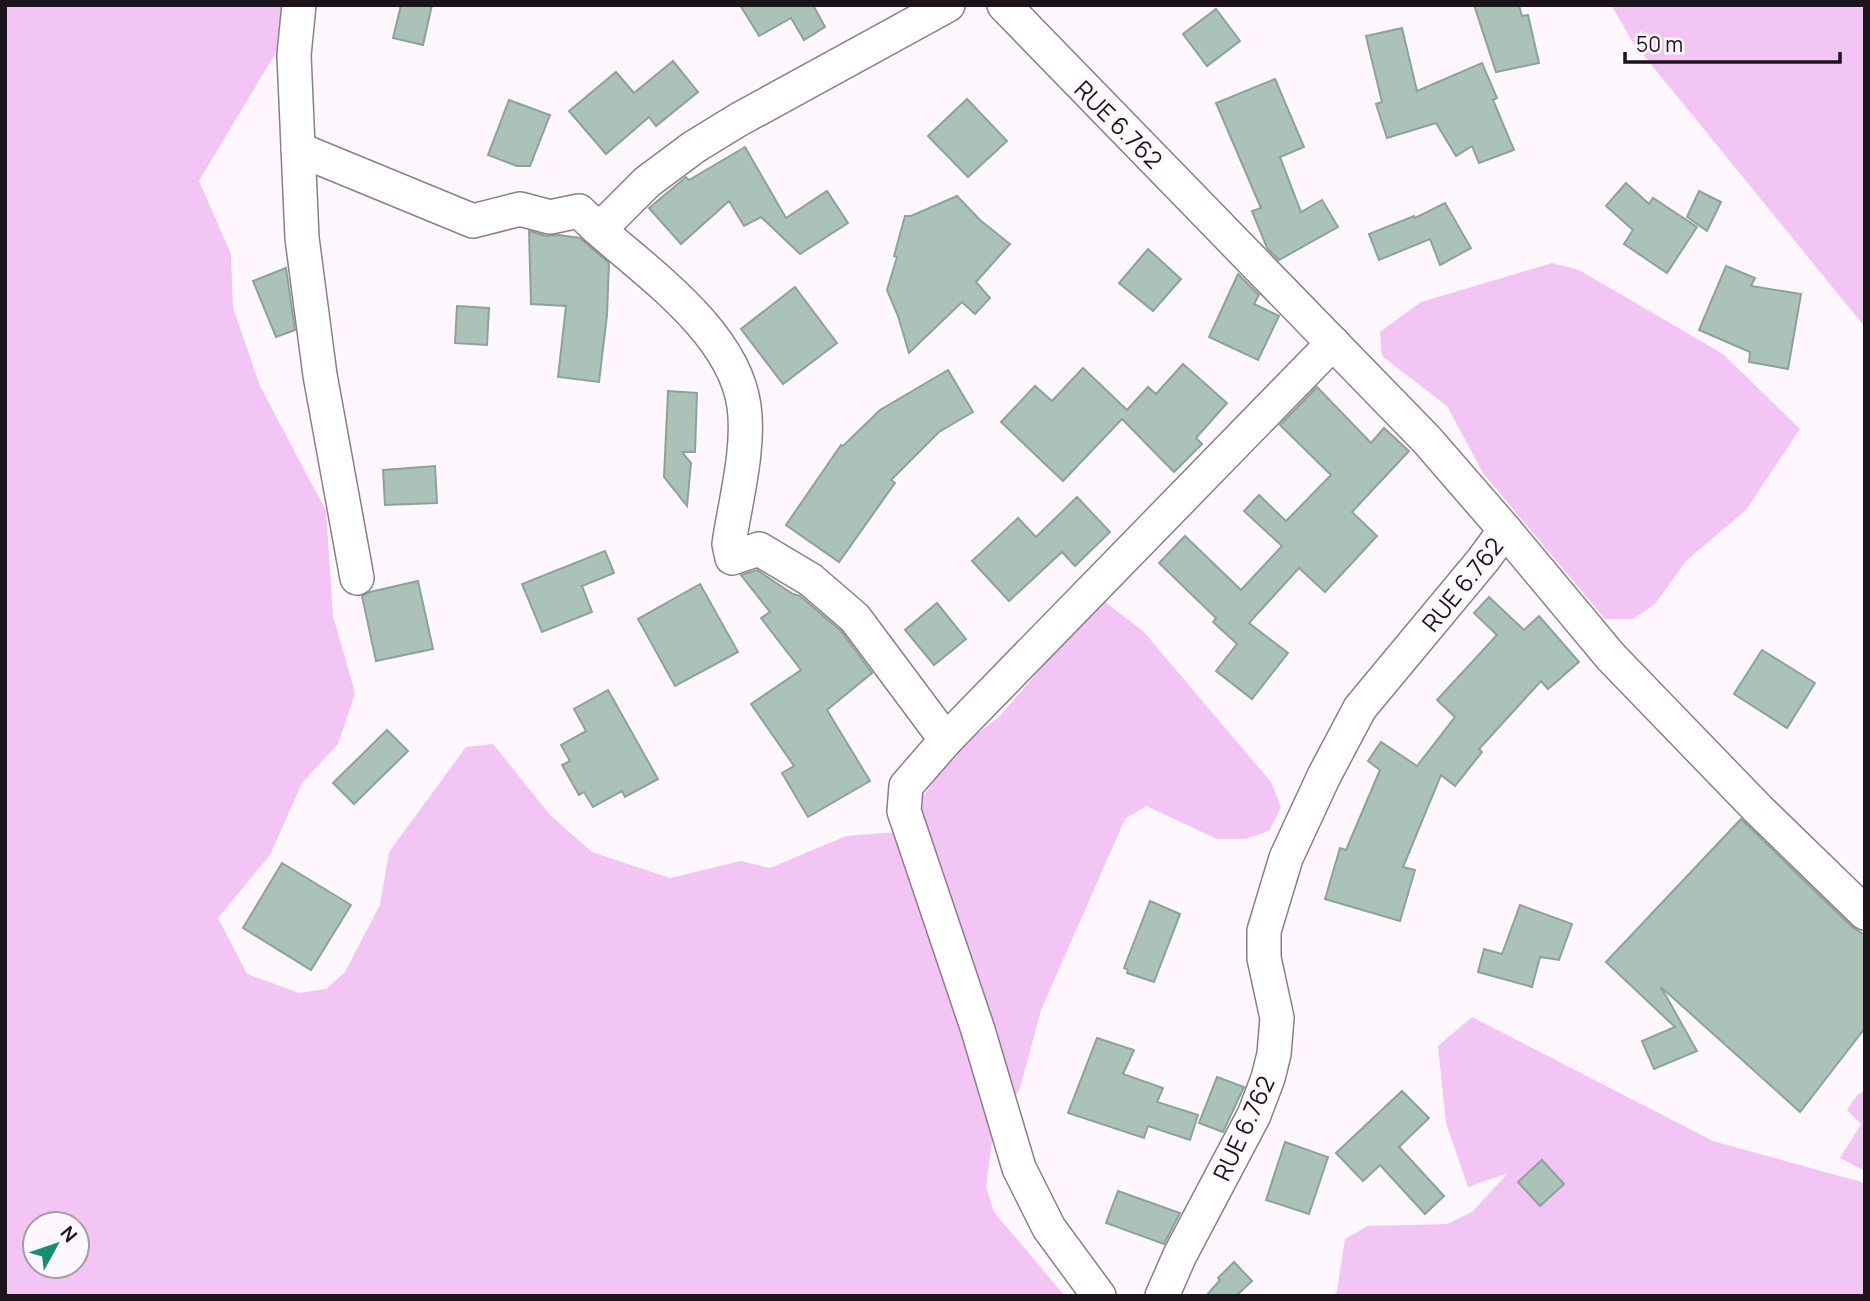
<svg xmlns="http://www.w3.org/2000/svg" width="1870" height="1301" font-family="Manrope,sans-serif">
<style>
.green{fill:#f2c5f4;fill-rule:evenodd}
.building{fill:#abc2b9;stroke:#8ca29a;stroke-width:2}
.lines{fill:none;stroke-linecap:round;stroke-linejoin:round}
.street-casing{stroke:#8c7d8c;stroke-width:36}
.street{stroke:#fff;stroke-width:33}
.labels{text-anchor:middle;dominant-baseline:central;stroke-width:5;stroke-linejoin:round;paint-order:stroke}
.street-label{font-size:24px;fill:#1b151b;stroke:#fef8fe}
</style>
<rect width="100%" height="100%" fill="#fef8fe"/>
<!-- green -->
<g class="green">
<path d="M 5,5 L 285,5 L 278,49 L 199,181 L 231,254 L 233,308 L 260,386 L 326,511 L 333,616 L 355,693 L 338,744 L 302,783 L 270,855 L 218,918 L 247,974 L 299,993 L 326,989 L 345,972 L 380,905 L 389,852 L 466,747 L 493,744 L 550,815 L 592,852 L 670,878 L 741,861 L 770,868 L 846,836 L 897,832 L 958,748 L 999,717 L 1101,599 L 1143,631 L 1271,782 L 1281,807 L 1269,831 L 1245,839 L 1217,839 L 1146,806 L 1125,819 L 1041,1010 L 1020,1088 L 993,1134 L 986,1187 L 994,1212 L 1065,1296 L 5,1296 ZM 35,1224 L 77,1224 L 77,1266 L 35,1266 Z"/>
<path d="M 1611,5 L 1865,5 L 1865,327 L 1632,41 Z"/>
<path d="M 1552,263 L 1579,270 L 1723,354 L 1800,429 L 1746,510 L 1687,560 L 1655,604 L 1633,619 L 1605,619 L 1483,473 L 1447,406 L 1382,356 L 1380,332 L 1421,302 Z"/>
<path d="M 1472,1017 L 1713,1141 L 1865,1183 L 1865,1296 L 1333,1296 L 1337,1291 L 1345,1239 L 1368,1226 L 1447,1224 L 1472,1212 L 1508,1173 L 1468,1187 L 1446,1123 L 1438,1046 Z"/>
<path d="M 1865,1091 L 1865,1171 L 1840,1158 L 1861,1124 L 1847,1110 L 1857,1095 Z"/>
</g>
<!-- building -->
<g class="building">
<path d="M 401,5 L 432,5 L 423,45 L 393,38 Z"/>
<path d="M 740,5 L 813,5 L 825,27 L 804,40 L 791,18 L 759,36 Z"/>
<path d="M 1474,5 L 1519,5 L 1522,16 L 1528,15 L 1539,63 L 1496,72 Z"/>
<path d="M 1216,9 L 1240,41 L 1207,66 L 1183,34 Z"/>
<path d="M 1402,28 L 1417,91 L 1482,63 L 1497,98 L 1493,100 L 1514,150 L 1479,163 L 1472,146 L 1456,156 L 1436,123 L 1387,138 L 1376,104 L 1382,102 L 1366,36 Z"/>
<path d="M 673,61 L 698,92 L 656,126 L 649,117 L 606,154 L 569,111 L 616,72 L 634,93 Z"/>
<path d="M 1275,79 L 1304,147 L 1280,157 L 1301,212 L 1322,200 L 1338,227 L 1279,260 L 1267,248 L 1252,211 L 1261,208 L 1216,103 Z"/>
<path d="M 967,99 L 1007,141 L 968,177 L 928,136 Z"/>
<path d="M 509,100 L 550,115 L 530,166 L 517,166 L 488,155 Z"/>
<path d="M 745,147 L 786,218 L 827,191 L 848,223 L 800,254 L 761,217 L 744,226 L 729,201 L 681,244 L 649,208 L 686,177 L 689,180 Z"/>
<path d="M 1626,183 L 1649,204 L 1653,198 L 1697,227 L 1667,273 L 1624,244 L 1633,230 L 1606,206 Z"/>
<path d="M 1699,191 L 1721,202 L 1707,231 L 1687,217 Z"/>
<path d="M 957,196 L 980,220 L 1010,244 L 976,282 L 990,298 L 975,314 L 962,302 L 909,353 L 898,316 L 887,290 L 897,257 L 894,256 L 905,216 L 911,216 Z"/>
<path d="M 1445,203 L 1471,248 L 1440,265 L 1430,239 L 1379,260 L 1369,234 L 1414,216 L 1415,218 Z"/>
<path d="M 529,231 L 546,236 L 559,235 L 580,238 L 609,263 L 607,315 L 599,382 L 558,377 L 566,306 L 531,304 Z"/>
<path d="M 1148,249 L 1181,279 L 1153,311 L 1119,283 Z"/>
<path d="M 1726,266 L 1755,278 L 1751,286 L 1801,294 L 1788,369 L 1749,362 L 1750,352 L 1699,330 Z"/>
<path d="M 286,268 L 295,330 L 276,337 L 253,281 Z"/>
<path d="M 1238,274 L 1259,295 L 1254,304 L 1279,316 L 1258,360 L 1209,337 Z"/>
<path d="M 795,287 L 837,343 L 783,384 L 741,329 Z"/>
<path d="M 457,306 L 489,308 L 487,345 L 455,343 Z"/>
<path d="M 1183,364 L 1227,403 L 1196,438 L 1202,444 L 1174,472 L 1122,419 L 1063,481 L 1001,422 L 1035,386 L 1052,401 L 1083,368 L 1127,410 L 1148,387 L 1156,394 Z"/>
<path d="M 948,370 L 973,412 L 939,432 L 891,480 L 895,483 L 839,562 L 786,525 L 841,445 L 843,446 L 880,410 Z"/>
<path d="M 1317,387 L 1371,443 L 1384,428 L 1409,451 L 1352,512 L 1377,536 L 1325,592 L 1299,568 L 1249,623 L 1288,653 L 1252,699 L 1216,671 L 1237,644 L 1213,622 L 1216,618 L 1159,563 L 1185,536 L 1241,590 L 1282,546 L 1244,511 L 1259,495 L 1286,521 L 1331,475 L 1280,425 Z"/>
<path d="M 668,391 L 697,393 L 695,452 L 682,452 L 691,463 L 687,506 L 664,477 Z"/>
<path d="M 435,466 L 437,503 L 385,505 L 383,470 Z"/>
<path d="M 1077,497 L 1110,532 L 1075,566 L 1062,552 L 1009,601 L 972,561 L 1018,518 L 1036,537 Z"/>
<path d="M 605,551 L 614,573 L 582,586 L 592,612 L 542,632 L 522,584 Z"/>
<path d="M 757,570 L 793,594 L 800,596 L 841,631 L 872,673 L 827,710 L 870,781 L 808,817 L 782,773 L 794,766 L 751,704 L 801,670 L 761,618 L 770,612 L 741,575 Z"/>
<path d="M 418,581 L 433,649 L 376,661 L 362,596 L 370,592 Z"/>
<path d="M 700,584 L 738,652 L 675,686 L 638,619 Z"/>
<path d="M 1489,597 L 1524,630 L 1539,616 L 1579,662 L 1548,689 L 1541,681 L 1479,749 L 1482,752 L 1455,786 L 1441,775 L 1403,867 L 1415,870 L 1400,921 L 1325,899 L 1340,848 L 1346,850 L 1380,770 L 1368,761 L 1381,742 L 1417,766 L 1455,717 L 1437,700 L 1497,635 L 1474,613 Z"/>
<path d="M 937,603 L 966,639 L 934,665 L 905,630 Z"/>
<path d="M 1762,650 L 1815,683 L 1787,728 L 1734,694 Z"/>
<path d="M 608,690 L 658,779 L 625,797 L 622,791 L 593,807 L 584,792 L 579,795 L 562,765 L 570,761 L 561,745 L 586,731 L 574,709 Z"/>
<path d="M 387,730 L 408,751 L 354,804 L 333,783 Z"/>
<path d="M 1741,819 L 1852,927 L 1865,935 L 1865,1028 L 1800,1112 L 1661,987 L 1697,1051 L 1654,1069 L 1642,1041 L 1675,1027 L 1606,962 Z"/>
<path d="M 282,863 L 351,905 L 311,970 L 243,928 Z"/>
<path d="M 1150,901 L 1180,914 L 1154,982 L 1127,973 L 1128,970 L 1124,968 Z"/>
<path d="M 1520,905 L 1572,924 L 1559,960 L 1540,957 L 1532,987 L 1478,972 L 1484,949 L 1502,954 Z"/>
<path d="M 1097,1038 L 1134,1050 L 1123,1074 L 1163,1088 L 1157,1102 L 1198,1115 L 1190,1140 L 1148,1126 L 1144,1138 L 1068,1113 Z"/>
<path d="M 1217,1077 L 1244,1087 L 1223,1132 L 1199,1123 Z"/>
<path d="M 1402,1091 L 1429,1118 L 1399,1147 L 1444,1196 L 1425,1214 L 1380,1165 L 1363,1181 L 1336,1153 Z"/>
<path d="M 1285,1142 L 1328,1157 L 1309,1214 L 1266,1200 Z"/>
<path d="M 1542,1160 L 1564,1184 L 1540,1206 L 1518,1182 Z"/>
<path d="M 1118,1191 L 1180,1213 L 1164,1244 L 1106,1223 Z"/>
<path d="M 1234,1262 L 1252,1281 L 1236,1296 L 1206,1296 L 1220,1280 L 1218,1278 Z"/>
</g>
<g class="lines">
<defs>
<g id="street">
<path d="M 299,5 L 294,55 L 302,238 L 320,375 L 357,578"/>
<path d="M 1004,5 L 1427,440 L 1505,530 L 1483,560 L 1360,708 L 1324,776 L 1286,858 L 1264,931 L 1264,958 L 1277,1018 L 1274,1054 L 1268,1078 L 1254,1115 L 1180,1255 L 1162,1296"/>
<path d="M 298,149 L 473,221 L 520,209 L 550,217 L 579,211 L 597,228 L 607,222 L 647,182 L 694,147 L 738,120 L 948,5"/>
<path d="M 597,228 C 649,274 734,333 744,406 C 750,449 735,502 729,544 L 732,558 L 759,549 L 811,580 L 855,618 L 946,740"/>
<path d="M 1505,530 L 1611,657 L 1759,810 L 1865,913"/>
<path d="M 1099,1296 L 1049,1228 L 1019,1168 L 978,1030 L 904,811 L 906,786 L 946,740 L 1333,343"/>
</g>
</defs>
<!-- street casing -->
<use href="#street" class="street-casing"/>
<!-- street -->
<use href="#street" class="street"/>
</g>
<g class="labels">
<!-- street labels -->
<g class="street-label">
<text transform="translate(1119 124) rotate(45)">RUE 6.762</text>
<text transform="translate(1462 584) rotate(-51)">RUE 6.762</text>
<text transform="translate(1243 1128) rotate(-65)">RUE 6.762</text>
</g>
</g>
<!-- border -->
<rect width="1870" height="1301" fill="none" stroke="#1b151b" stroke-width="14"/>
<!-- north arrow -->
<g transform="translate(56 1245) rotate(50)"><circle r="33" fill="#fef8fe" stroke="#a39da3" stroke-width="2"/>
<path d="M0-5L12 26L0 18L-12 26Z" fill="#158d70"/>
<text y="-10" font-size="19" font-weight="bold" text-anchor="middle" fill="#1b151b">N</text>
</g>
<!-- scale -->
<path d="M1625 52v10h215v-10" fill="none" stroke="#1b151b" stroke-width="3.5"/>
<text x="1636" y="52" font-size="21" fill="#1b151b" stroke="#fef8fe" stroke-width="5" paint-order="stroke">50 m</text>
</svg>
